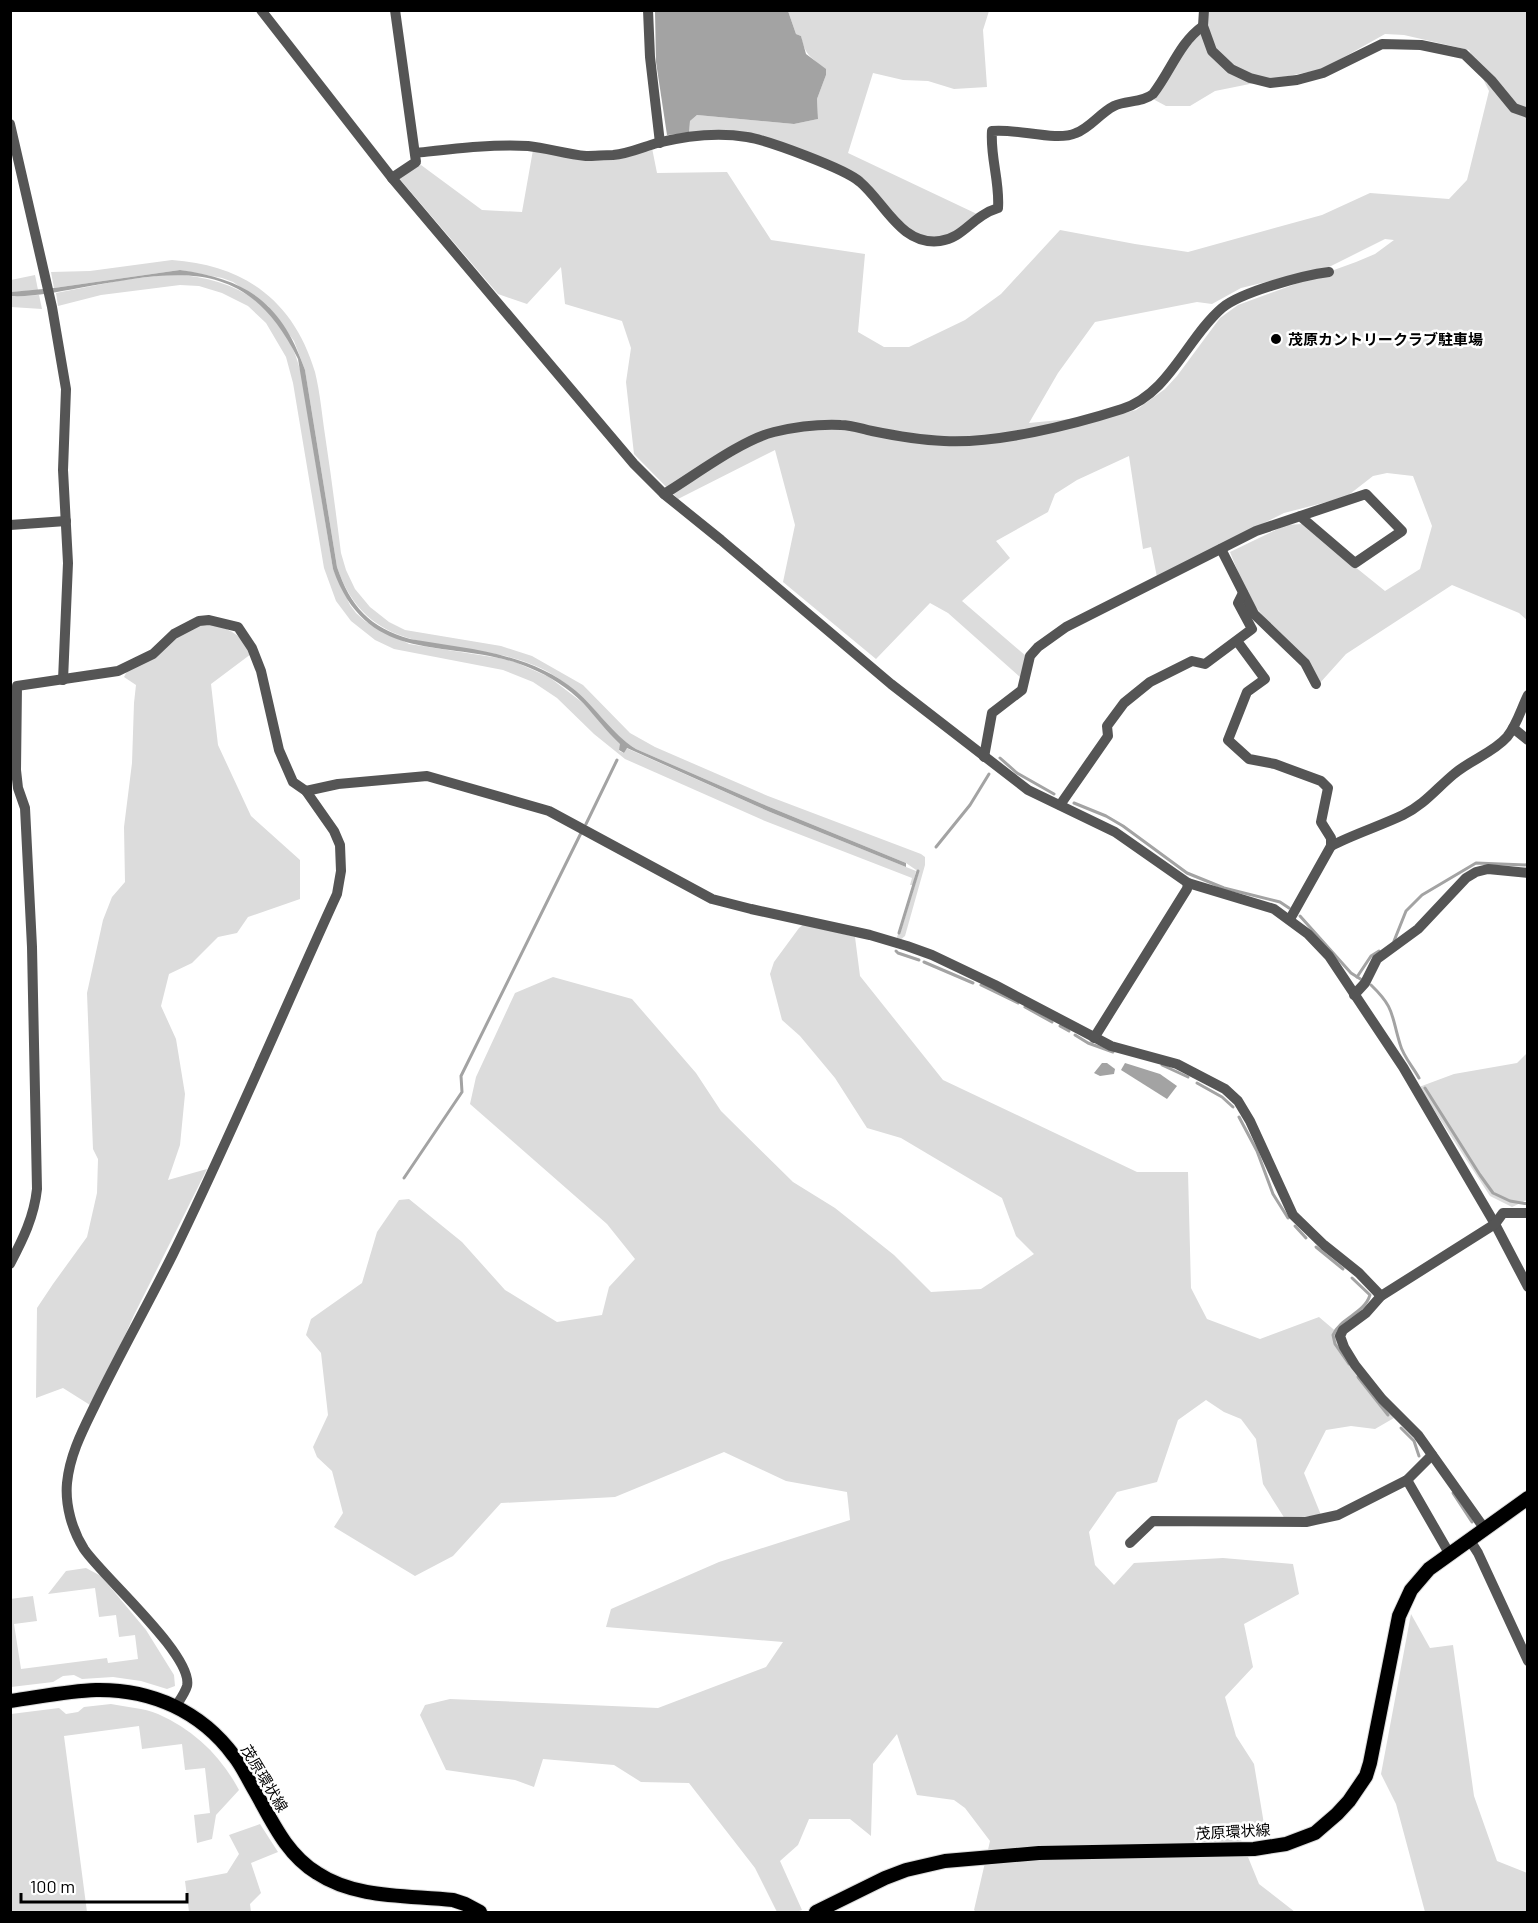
<svg xmlns="http://www.w3.org/2000/svg" width="1538" height="1923" font-family="Barlow,'Noto Sans JP',sans-serif">
<style>
.green{fill:#dcdcdc;fill-rule:evenodd}
.water{fill:#a3a3a3}
.lines{fill:none;stroke-linecap:round;stroke-linejoin:round}
.stream{stroke:#a3a3a3;stroke-width:3}
.major-casing{stroke:#dbdbdb;stroke-width:16}
.minor{stroke:#555;stroke-width:10}
.major{stroke:#000;stroke-width:14}
.poi-dot{fill:#000;stroke:#fff;stroke-width:2}
.labels{text-anchor:middle;dominant-baseline:central;stroke-width:5;stroke-linejoin:round;paint-order:stroke}
.poi-label{font-size:15px;font-weight:bold;fill:#000;stroke:#fff;text-anchor:start}
.street-label{font-size:15px;fill:#000;stroke:#fff}
</style>
<rect width="100%" height="100%" fill="#fff"/>
<!-- green -->
<g class="green">
<path d="M 788,11 L 989,11 L 983,30 L 987,87 L 954,89 L 928,81 L 903,80 L 873,73 L 848,153 L 977,214 L 962,229 L 937,239 L 912,234 L 862,179 L 767,138 L 689,133 L 690,121 L 697,115 L 794,124 L 818,119 L 817,99 L 826,75 C 816,55 806,62 801,36 L 796,34 Z"/>
<path d="M 1208,11 L 1527,11 L 1527,620 L 1519,613 L 1452,585 L 1346,654 L 1319,684 L 1254,605 L 1244,587 L 1230,552 L 1286,525 L 1302,524 L 1385,591 L 1420,569 L 1432,526 L 1413,476 L 1387,473 L 1373,476 L 1346,497 L 1284,513 L 1157,577 L 1151,547 L 1143,549 L 1129,456 L 1077,480 L 1055,494 L 1048,512 L 996,541 L 1010,558 L 962,601 L 1026,656 L 1021,678 L 948,613 L 930,603 L 876,659 L 783,582 L 795,525 L 775,450 L 678,499 L 634,454 L 626,382 L 631,348 L 622,321 L 565,304 L 561,267 L 527,304 L 498,294 L 398,177 L 421,165 L 482,210 L 522,212 L 533,150 L 560,154 L 652,148 L 657,173 L 727,172 L 771,240 L 865,254 L 858,332 L 884,347 L 909,347 L 965,320 L 1001,294 L 1060,230 L 1135,244 L 1188,252 L 1322,215 L 1370,193 L 1449,199 L 1467,180 L 1489,91 L 1469,50 L 1404,35 L 1385,34 L 1323,69 L 1215,91 L 1190,106 L 1166,106 L 1153,99 ZM 1385,239 L 1394,240 L 1375,254 L 1356,262 L 1238,305 L 1220,318 L 1177,376 L 1165,389 L 1136,410 L 1121,414 L 1029,423 L 1058,373 L 1095,322 L 1197,302 L 1212,304 L 1241,288 L 1329,267 Z"/>
<path d="M 172,260 C 245,265 294,301 315,372 C 320,392 322,415 325,435 C 331,474 336,514 341,553 L 346,570 L 355,589 L 370,607 L 389,622 L 405,630 L 501,646 L 532,656 L 583,685 L 630,733 L 655,747 L 768,796 L 921,854 L 925,857 L 925,865 L 905,936 L 899,941 L 896,940 L 898,934 L 900,934 L 919,872 L 906,863 L 767,806 L 636,749 C 603,728 584,693 550,673 C 473,629 372,672 337,567 L 305,370 L 294,341 L 268,306 L 233,282 L 222,278 L 180,270 L 54,288 L 51,272 L 90,271 Z"/>
<path d="M 173,274 C 239,279 284,306 301,373 L 333,569 L 350,605 L 356,613 L 365,621 L 409,644 L 499,658 L 515,662 L 549,677 L 583,703 L 621,744 L 619,751 L 624,753 L 626,748 L 770,812 L 916,871 L 913,885 L 910,885 L 912,878 L 765,821 L 625,759 L 594,734 L 557,698 L 533,682 L 503,670 L 394,649 L 375,640 L 351,621 L 336,601 L 324,568 L 293,383 L 286,357 L 266,323 L 248,306 L 222,293 L 199,286 L 180,285 L 101,295 L 58,306 L 56,293 L 123,280 Z"/>
<path d="M 35,275 L 38,290 L 11,292 L 11,280 Z"/>
<path d="M 39,295 L 42,309 L 11,307 L 11,296 Z"/>
<path d="M 208,623 C 230,629 240,633 251,654 L 211,684 L 218,745 L 251,816 L 300,860 L 300,899 L 248,917 L 237,933 L 218,937 L 192,963 L 169,974 L 161,1006 L 176,1039 L 185,1094 L 180,1145 L 168,1180 L 207,1169 L 134,1315 L 108,1374 L 90,1405 L 63,1388 L 36,1398 L 37,1308 L 53,1284 L 87,1237 L 97,1193 L 98,1159 L 93,1149 L 87,993 L 103,920 L 112,897 L 125,882 L 124,827 L 132,763 L 134,703 L 136,685 L 124,677 L 127,671 C 147,657 185,625 208,623 Z"/>
<path d="M 804,924 L 855,937 L 860,976 L 943,1080 L 1137,1172 L 1188,1172 L 1191,1288 L 1207,1319 L 1260,1339 L 1319,1317 L 1339,1334 L 1394,1418 L 1375,1429 L 1351,1426 L 1326,1430 L 1304,1473 L 1321,1515 L 1285,1519 L 1263,1484 L 1256,1439 L 1241,1419 L 1224,1412 L 1206,1400 L 1178,1420 L 1157,1482 L 1117,1492 L 1089,1532 L 1095,1565 L 1114,1585 L 1134,1563 L 1223,1558 L 1293,1564 L 1299,1594 L 1244,1624 L 1253,1667 L 1225,1697 L 1236,1736 L 1254,1764 L 1266,1836 L 1239,1835 L 1259,1884 L 1295,1912 L 976,1912 L 974,1910 L 990,1841 L 965,1808 L 954,1800 L 917,1795 L 897,1734 L 873,1764 L 871,1836 L 850,1819 L 809,1819 L 798,1845 L 780,1861 L 802,1910 L 796,1912 L 777,1912 L 755,1868 L 689,1783 L 641,1782 L 614,1765 L 543,1759 L 534,1787 L 515,1780 L 446,1770 L 420,1715 L 425,1705 L 450,1699 L 658,1708 L 766,1667 L 783,1642 L 606,1627 L 611,1609 L 719,1562 L 850,1520 L 847,1492 L 786,1481 L 724,1452 L 615,1497 L 501,1503 L 453,1556 L 415,1576 L 334,1527 L 343,1513 L 332,1471 L 317,1457 L 313,1447 L 328,1415 L 321,1353 L 306,1335 L 311,1319 L 362,1283 L 377,1232 L 399,1200 L 409,1199 L 462,1242 L 505,1290 L 557,1322 L 602,1315 L 609,1287 L 635,1259 L 607,1224 L 470,1104 L 476,1077 L 515,993 L 553,977 L 632,999 L 696,1073 L 721,1111 L 793,1182 L 835,1208 L 894,1255 L 931,1292 L 981,1289 L 1034,1254 L 1016,1236 L 1002,1198 L 901,1138 L 867,1128 L 835,1078 L 800,1036 L 782,1020 L 770,974 L 774,962 L 799,928 Z"/>
<path d="M 1527,1053 L 1527,1200 L 1512,1207 L 1490,1196 L 1419,1087 L 1454,1074 L 1517,1063 Z"/>
<path d="M 86,1568 L 101,1576 L 146,1630 L 174,1675 L 175,1686 L 167,1689 L 141,1681 L 113,1677 L 82,1679 L 74,1675 L 63,1676 L 53,1682 L 11,1687 L 10,1599 L 33,1596 L 37,1621 L 14,1624 L 21,1669 L 107,1658 L 108,1663 L 138,1659 L 135,1635 L 119,1637 L 116,1615 L 99,1617 L 95,1588 L 48,1594 L 66,1571 Z"/>
<path d="M 1411,1614 L 1430,1648 L 1453,1645 L 1474,1796 L 1497,1861 L 1527,1873 L 1527,1912 L 1425,1912 L 1396,1804 L 1381,1774 Z"/>
<path d="M 111,1704 C 126,1707 144,1708 158,1714 C 194,1730 221,1756 239,1790 L 216,1815 L 212,1839 L 197,1843 L 194,1815 L 210,1813 L 205,1768 L 185,1770 L 182,1744 L 142,1749 L 139,1726 L 64,1736 L 87,1912 L 11,1912 L 11,1714 L 59,1708 L 66,1714 L 78,1712 L 84,1707 Z"/>
<path d="M 260,1824 L 278,1852 L 251,1863 L 261,1893 L 250,1904 L 251,1912 L 189,1912 L 185,1881 L 227,1873 L 239,1854 L 229,1835 Z"/>
</g>
<!-- water -->
<g class="water">
<path d="M 655,11 L 788,11 L 796,34 L 801,36 L 806,54 L 826,69 L 826,75 L 817,99 L 818,119 L 794,124 L 697,115 L 690,121 L 689,133 L 667,135 L 656,62 Z"/>
<path d="M 180,270 C 248,279 282,304 305,370 L 337,567 C 350,606 370,628 410,639 C 467,649 529,652 576,691 C 597,709 611,733 636,749 L 767,806 L 906,863 L 906,867 L 770,812 L 627,748 L 624,753 L 619,750 L 620,744 C 607,732 596,717 583,703 C 568,688 550,676 530,668 C 452,635 369,671 333,569 L 298,359 C 246,254 177,271 79,288 C 56,292 34,297 11,296 L 11,292 L 54,288 Z"/>
<path d="M 1102,1063 L 1107,1063 L 1115,1069 L 1114,1074 L 1100,1076 L 1094,1073 Z"/>
<path d="M 1125,1063 L 1160,1074 L 1177,1086 L 1167,1099 L 1121,1070 Z"/>
</g>
<g class="lines">
<!-- stream -->
<g class="stream">
<path d="M 1000,758 L 1017,773 L 1054,794"/>
<path d="M 1074,803 L 1106,816 L 1123,826 L 1187,873 L 1224,888 L 1280,902 L 1289,908"/>
<path d="M 586,824 L 617,760"/>
<path d="M 936,847 L 970,805 L 989,774"/>
<path d="M 1300,916 L 1351,973 L 1362,980"/>
<path d="M 899,933 L 918,871"/>
<path d="M 1394,941 L 1406,911 L 1422,895 L 1476,863 L 1528,865"/>
<path d="M 896,951 L 898,953 L 919,960"/>
<path d="M 924,962 L 973,983"/>
<path d="M 1357,977 L 1371,956 L 1379,951"/>
<path d="M 981,985 L 1018,1003"/>
<path d="M 1371,985 C 1395,1008 1391,1015 1400,1044 C 1403,1056 1413,1067 1419,1078"/>
<path d="M 1025,1007 L 1052,1022"/>
<path d="M 1060,1026 L 1069,1031"/>
<path d="M 1075,1035 L 1088,1043 L 1113,1052"/>
<path d="M 1162,1065 L 1188,1077"/>
<path d="M 1197,1083 L 1222,1097 L 1233,1107"/>
<path d="M 1425,1088 L 1480,1175 L 1493,1193 L 1510,1201 L 1528,1204"/>
<path d="M 1239,1117 L 1257,1151 L 1273,1194 L 1288,1218"/>
<path d="M 404,1178 L 462,1092 L 461,1076 L 581,833"/>
<path d="M 1295,1226 L 1306,1238"/>
<path d="M 1316,1247 L 1343,1269"/>
<path d="M 1349,1364 L 1335,1344 L 1333,1335 C 1341,1317 1364,1314 1370,1295 L 1352,1278"/>
<path d="M 1358,1377 L 1388,1415"/>
<path d="M 1401,1428 L 1414,1441 L 1419,1456"/>
<path d="M 1453,1493 L 1472,1522"/>
</g>
<defs>
<g id="major">
<path d="M 10,1701 C 39,1697 68,1691 96,1690 C 151,1689 201,1711 234,1756 C 242,1766 248,1779 255,1791 C 272,1821 286,1854 317,1873 C 356,1899 408,1895 453,1900 L 465,1904 L 480,1912"/>
<path d="M 816,1912 L 885,1878 L 906,1870 L 945,1861 L 1039,1853 L 1254,1849 L 1286,1844 L 1315,1833 L 1337,1814 L 1349,1801 L 1366,1776 L 1370,1763 L 1399,1616 L 1411,1590 L 1429,1569 L 1528,1498"/>
</g>
</defs>
<!-- major casing -->
<use href="#major" class="major-casing"/>
<!-- minor -->
<g class="minor">
<path d="M 261,10 L 392,178 L 634,464 L 664,494 L 721,540 L 891,684 L 1028,790 L 1115,832 L 1188,883 L 1274,909 L 1308,934 L 1329,956 L 1403,1067 L 1495,1224 L 1528,1287"/>
<path d="M 648,10 L 650,57 L 660,143"/>
<path d="M 1204,10 L 1203,26 L 1212,51 L 1231,69 L 1250,78 L 1270,83 L 1297,80 L 1323,73 L 1382,44 L 1421,45 L 1464,54 L 1491,80 L 1514,108 L 1528,113"/>
<path d="M 10,124 L 52,307 L 66,389 L 63,470 L 68,563 L 63,680"/>
<path d="M 415,153 C 452,149 490,144 528,146 C 547,148 566,154 586,156 C 595,156 604,155 613,155 C 628,154 643,147 657,143 C 685,136 718,132 747,137 C 767,140 846,169 860,182 C 885,203 901,246 940,241 C 964,238 972,216 998,208 C 1000,182 990,157 992,131 C 1017,128 1056,142 1076,133 C 1090,128 1100,113 1114,106 C 1126,100 1142,103 1153,94 C 1171,71 1179,43 1203,26"/>
<path d="M 392,178 L 416,162 L 395,10"/>
<path d="M 664,494 C 694,476 741,440 774,432 C 795,427 819,424 841,425 C 852,425 862,429 872,431 C 896,436 920,440 944,441 C 996,444 1072,425 1122,409 C 1169,394 1187,338 1222,308 C 1241,292 1304,275 1329,272"/>
<path d="M 10,525 L 66,521"/>
<path d="M 1221,549 L 1254,614 L 1305,663 L 1316,684"/>
<path d="M 1237,641 L 1265,679 L 1247,692 L 1228,740 L 1249,759 L 1275,764 L 1321,781 L 1328,788 L 1321,822 L 1331,838 L 1331,846 L 1290,919"/>
<path d="M 1513,728 L 1528,740"/>
<path d="M 984,757 L 992,713 L 1022,690 L 1030,656 L 1038,647 L 1066,627 L 1256,531 L 1366,494 L 1402,531 L 1355,563 L 1300,516"/>
<path d="M 306,791 L 338,784 L 427,776 L 549,811 L 712,899 L 751,909 L 870,935 L 907,946 L 932,955 L 995,985 L 1111,1046 L 1177,1064 L 1225,1089 L 1238,1101 L 1250,1121 L 1293,1215 L 1324,1245 L 1359,1273 L 1381,1296"/>
<path d="M 1060,805 L 1108,736 L 1107,726 L 1124,703 L 1150,682 L 1192,661 L 1205,664 L 1252,629 L 1238,603 L 1243,593"/>
<path d="M 1331,846 C 1354,834 1380,826 1403,815 C 1424,805 1437,788 1454,774 C 1470,760 1493,753 1507,737 C 1517,725 1521,709 1528,695"/>
<path d="M 1354,995 L 1365,983 L 1377,959 L 1418,929 L 1466,878 L 1476,872 L 1488,869 L 1528,873"/>
<path d="M 1094,1038 L 1187,889 L 1188,883"/>
<path d="M 10,1264 C 23,1239 34,1217 37,1189 L 32,947 L 25,808 L 18,788 L 16,770 L 17,686 L 118,671 L 153,654 L 174,634 L 199,621 L 209,620 L 238,627 L 252,648 L 261,671 L 279,750 L 293,782 L 306,791 L 334,831 L 340,845 L 341,871 L 337,894 C 282,1014 231,1136 173,1254 C 148,1304 121,1352 97,1401 C 84,1428 70,1453 67,1483 C 65,1505 72,1530 84,1549 C 102,1576 194,1656 187,1686 C 185,1693 179,1701 176,1706"/>
<path d="M 1407,1480 L 1449,1553"/>
<path d="M 1484,1528 L 1418,1435 L 1382,1399 L 1355,1365 L 1344,1347 L 1340,1336 L 1343,1330 L 1366,1313 L 1381,1296 L 1495,1224 L 1503,1213 L 1528,1213"/>
<path d="M 1469,1539 L 1478,1553 L 1528,1661"/>
<path d="M 1130,1543 L 1153,1521 L 1306,1522 L 1338,1515 L 1407,1480 L 1432,1455"/>
</g>
<!-- major -->
<use href="#major" class="major"/>
</g>
<!-- markers -->
<circle class="poi-dot" cx="1276" cy="339" r="6"/>
<g class="labels">
<!-- poi labels -->
<g class="poi-label">
<text x="1288" y="339">茂原カントリークラブ駐車場</text>
</g>
<!-- street labels -->
<g class="street-label">
<text transform="translate(265 1778) rotate(59)">茂原環状線</text>
<text transform="translate(1233 1831) rotate(-3)">茂原環状線</text>
</g>
</g>
<!-- border -->
<rect width="1538" height="1923" fill="none" stroke="#000000" stroke-width="24"/>
<!-- scale -->
<path d="M21 1893v9h166v-9" fill="none" stroke="#000000" stroke-width="3"/>
<text x="30" y="1893" font-size="18" fill="#000000" stroke="#ffffff" stroke-width="4.5" paint-order="stroke">100 m</text>
</svg>
